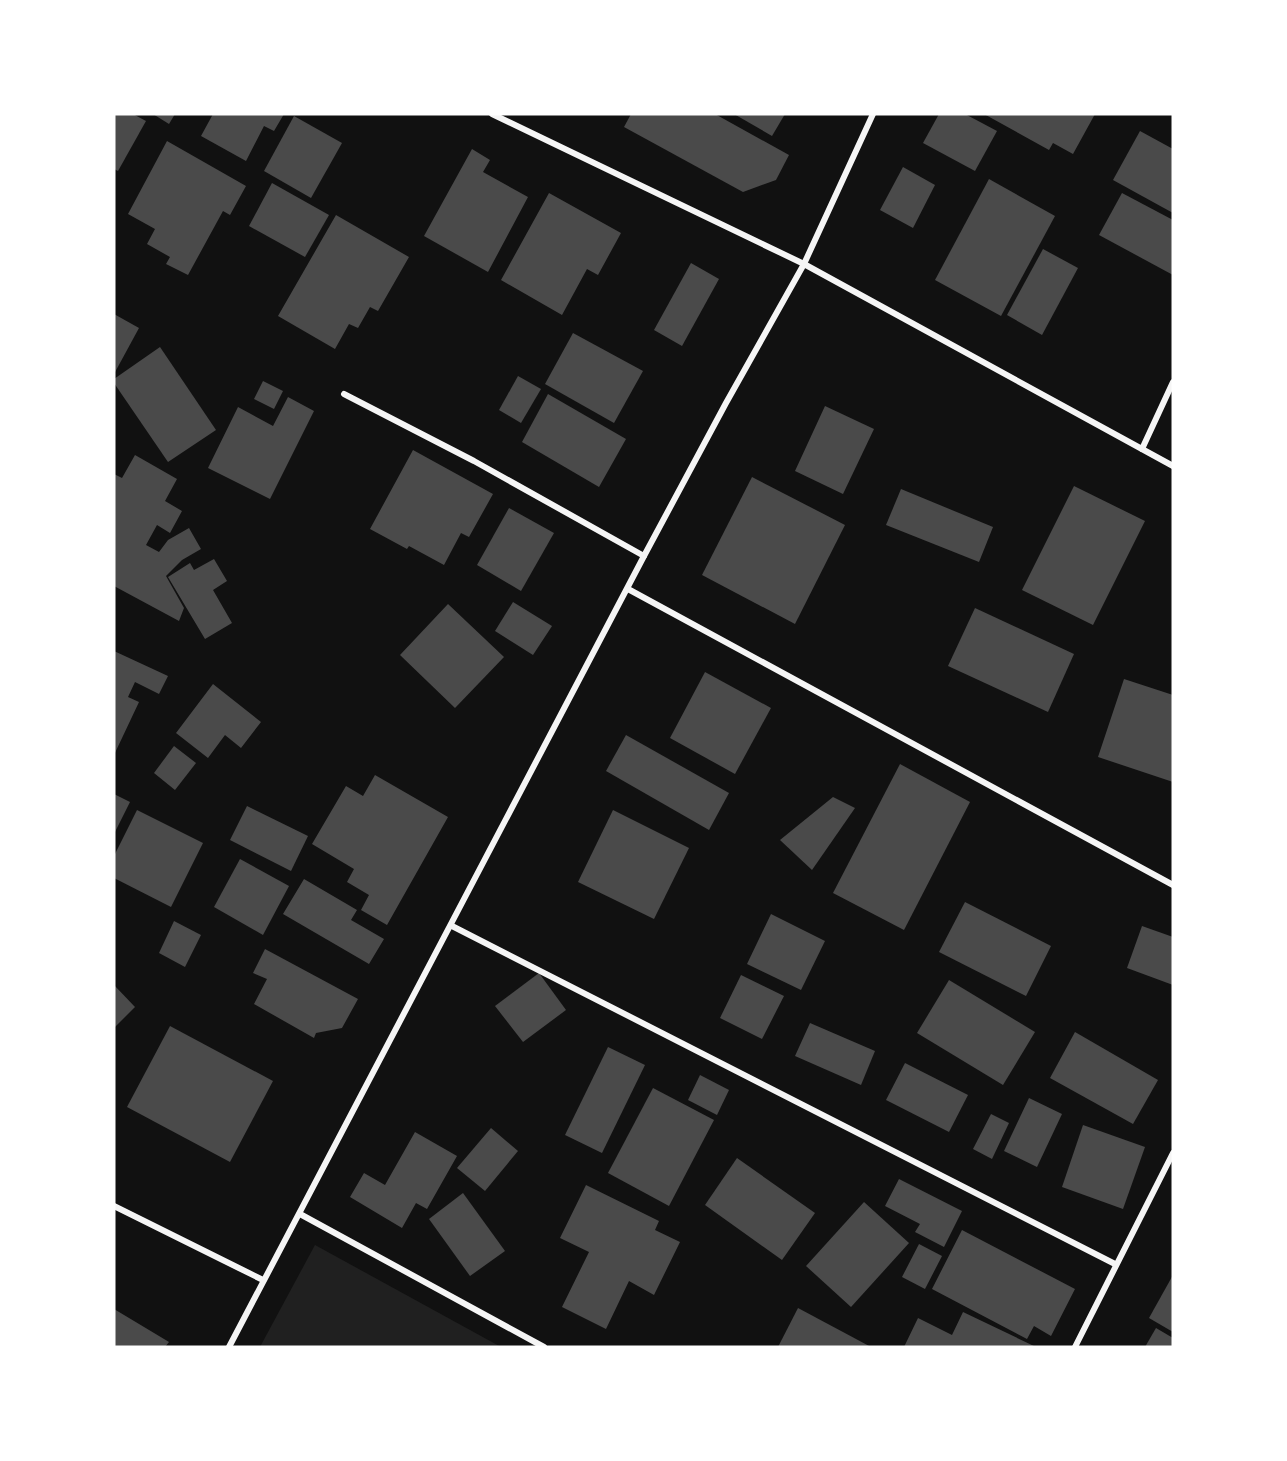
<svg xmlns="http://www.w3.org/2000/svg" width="1287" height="1461" font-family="'Zilla Slab',serif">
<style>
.green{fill:#202020}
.building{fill:#4a4a4a}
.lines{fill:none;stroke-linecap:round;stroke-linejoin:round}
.minor{stroke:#f5f5f5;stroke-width:6}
</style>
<rect width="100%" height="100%" fill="#111"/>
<!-- green -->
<path class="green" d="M 315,1245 L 501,1347 L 260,1347 Z"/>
<!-- building -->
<g class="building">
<path d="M 114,114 L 133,114 L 146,121 L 118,171 L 114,169 Z"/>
<path d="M 153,114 L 175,114 L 169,124 Z"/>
<path d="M 213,114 L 284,114 L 274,131 L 264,126 L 246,161 L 201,136 Z"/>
<path d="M 631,114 L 715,114 L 789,155 L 776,180 L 743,192 L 624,127 Z"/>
<path d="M 734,114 L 785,114 L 772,136 Z"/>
<path d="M 939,114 L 965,114 L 997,131 L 975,171 L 923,143 Z"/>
<path d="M 984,114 L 1095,114 L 1073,154 L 1053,143 L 1049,150 Z"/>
<path d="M 294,116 L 342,143 L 311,198 L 264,171 Z"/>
<path d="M 1140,131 L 1173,149 L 1173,213 L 1113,180 Z"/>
<path d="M 167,141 L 246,186 L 230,215 L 223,211 L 188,275 L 166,264 L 170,257 L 147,244 L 155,229 L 128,214 Z"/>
<path d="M 472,149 L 490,160 L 483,172 L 528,197 L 488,272 L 424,236 Z"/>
<path d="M 903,167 L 935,185 L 913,228 L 880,210 Z"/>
<path d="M 989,179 L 1055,216 L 1001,316 L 935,280 Z"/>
<path d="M 272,183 L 329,215 L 305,257 L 249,226 Z"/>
<path d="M 549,193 L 621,233 L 598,275 L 587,269 L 562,315 L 501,280 Z"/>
<path d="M 1122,193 L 1173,220 L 1173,275 L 1099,235 Z"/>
<path d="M 336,215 L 409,257 L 378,311 L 370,307 L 358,328 L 349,324 L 335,349 L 278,316 Z"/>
<path d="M 1043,249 L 1078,268 L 1042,335 L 1007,315 Z"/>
<path d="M 691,263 L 719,279 L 682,346 L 654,330 Z"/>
<path d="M 114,314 L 139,328 L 114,374 Z"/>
<path d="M 573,333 L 643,371 L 614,423 L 545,384 Z"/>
<path d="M 160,347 L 216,430 L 168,462 L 114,383 L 114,379 Z"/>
<path d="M 518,376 L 541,389 L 521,423 L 499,410 Z"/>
<path d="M 263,381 L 283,391 L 274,409 L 254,399 Z"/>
<path d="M 548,394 L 626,439 L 599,487 L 522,442 Z"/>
<path d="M 288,397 L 314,411 L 270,499 L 208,468 L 238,407 L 273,426 Z"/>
<path d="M 825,406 L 874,429 L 843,494 L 795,471 Z"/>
<path d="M 413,450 L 493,494 L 469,537 L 461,533 L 444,565 L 409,546 L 407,549 L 370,529 Z"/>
<path d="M 135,455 L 177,479 L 165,501 L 182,511 L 170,533 L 157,525 L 146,545 L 159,552 L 168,540 L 189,528 L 201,549 L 182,560 L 166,576 L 184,608 L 179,621 L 114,586 L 114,474 L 122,478 Z"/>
<path d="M 752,477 L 845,525 L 795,624 L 702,575 Z"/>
<path d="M 1074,486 L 1145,521 L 1093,625 L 1022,590 Z"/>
<path d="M 901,489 L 993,527 L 979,562 L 886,525 Z"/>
<path d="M 509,508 L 554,533 L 521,591 L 477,565 Z"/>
<path d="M 214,559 L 227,581 L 213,590 L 232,623 L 205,639 L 168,577 L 190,563 L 194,570 Z"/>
<path d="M 513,602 L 552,626 L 533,655 L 495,631 Z"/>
<path d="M 448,604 L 504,657 L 455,708 L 400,655 Z"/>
<path d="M 975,608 L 1074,654 L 1048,712 L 948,666 Z"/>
<path d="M 114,651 L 168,676 L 159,694 L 135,682 L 128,697 L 139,702 L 114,755 Z"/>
<path d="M 705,672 L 771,708 L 735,774 L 670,738 Z"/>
<path d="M 1124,679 L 1173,695 L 1173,782 L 1098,757 Z"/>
<path d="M 213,684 L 261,722 L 241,748 L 225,735 L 208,758 L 176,733 Z"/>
<path d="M 626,735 L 729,793 L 709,830 L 606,771 Z"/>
<path d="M 174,746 L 196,763 L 175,790 L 154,773 Z"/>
<path d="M 900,764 L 970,802 L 904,930 L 833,893 Z"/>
<path d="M 375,775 L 448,817 L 387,925 L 361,910 L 369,895 L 347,882 L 354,869 L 312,844 L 346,786 L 363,796 Z"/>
<path d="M 114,794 L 130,802 L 114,834 Z"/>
<path d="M 833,797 L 855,808 L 812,870 L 780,840 Z"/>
<path d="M 247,806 L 308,836 L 291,871 L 230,840 Z"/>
<path d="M 137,810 L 203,843 L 171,907 L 114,878 L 114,856 Z"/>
<path d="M 613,810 L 689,848 L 654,919 L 578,882 Z"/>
<path d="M 240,859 L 289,886 L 263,935 L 214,907 Z"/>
<path d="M 304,879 L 357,910 L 351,920 L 384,939 L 369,964 L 283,914 Z"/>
<path d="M 965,902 L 1051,946 L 1026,996 L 939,952 Z"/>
<path d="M 771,914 L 825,941 L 801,990 L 747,964 Z"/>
<path d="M 174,921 L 201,935 L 185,967 L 159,953 Z"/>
<path d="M 1142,926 L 1173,937 L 1173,985 L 1127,968 Z"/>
<path d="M 265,949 L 358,999 L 342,1028 L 316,1033 L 314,1038 L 254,1004 L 267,979 L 253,973 Z"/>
<path d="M 539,973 L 566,1010 L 523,1042 L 495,1006 Z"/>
<path d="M 741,975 L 784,996 L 762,1039 L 720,1018 Z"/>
<path d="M 949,980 L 1035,1032 L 1003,1085 L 917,1033 Z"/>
<path d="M 114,985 L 135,1007 L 114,1028 Z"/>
<path d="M 810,1023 L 875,1051 L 861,1085 L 795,1056 Z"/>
<path d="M 170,1026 L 273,1081 L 230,1162 L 127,1107 Z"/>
<path d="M 1075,1032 L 1158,1080 L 1133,1124 L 1050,1078 Z"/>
<path d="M 608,1047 L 645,1065 L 602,1153 L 565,1135 Z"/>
<path d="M 905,1063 L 968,1095 L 949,1132 L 886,1100 Z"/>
<path d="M 700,1075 L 729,1090 L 717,1115 L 688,1100 Z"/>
<path d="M 653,1088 L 714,1120 L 669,1206 L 608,1173 Z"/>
<path d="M 1029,1098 L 1062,1114 L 1037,1167 L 1004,1151 Z"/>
<path d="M 991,1114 L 1009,1123 L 992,1159 L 973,1149 Z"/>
<path d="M 1083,1125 L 1145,1147 L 1123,1209 L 1062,1187 Z"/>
<path d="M 491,1128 L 518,1151 L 485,1191 L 457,1168 Z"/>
<path d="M 415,1132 L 457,1156 L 427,1209 L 416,1203 L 402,1228 L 350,1197 L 364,1173 L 385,1185 Z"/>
<path d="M 737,1158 L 815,1213 L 782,1260 L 705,1205 Z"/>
<path d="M 899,1179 L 962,1211 L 944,1247 L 915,1232 L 920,1224 L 885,1206 Z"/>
<path d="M 586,1185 L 659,1221 L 655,1230 L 680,1242 L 654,1295 L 629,1281 L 606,1329 L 562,1307 L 589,1252 L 560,1238 Z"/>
<path d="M 463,1193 L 505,1251 L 470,1276 L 429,1219 Z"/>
<path d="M 864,1202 L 909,1243 L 851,1307 L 806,1266 Z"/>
<path d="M 962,1230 L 1075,1289 L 1051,1336 L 1034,1326 L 1027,1339 L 932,1289 Z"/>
<path d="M 919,1244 L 942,1256 L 925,1289 L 902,1277 Z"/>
<path d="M 1173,1275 L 1173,1332 L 1149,1318 Z"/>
<path d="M 798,1308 L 871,1347 L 778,1347 Z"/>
<path d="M 114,1309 L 169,1342 L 165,1347 L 114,1347 Z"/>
<path d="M 963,1312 L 1036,1347 L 904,1347 L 918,1318 L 952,1335 Z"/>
<path d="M 1156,1328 L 1173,1338 L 1173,1347 L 1145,1347 Z"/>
</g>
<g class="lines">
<!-- minor -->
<g class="minor">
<path d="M 492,114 L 804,264 L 1173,466"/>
<path d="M 344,394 L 474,461 L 644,556"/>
<path d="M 1142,449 L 1173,382"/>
<path d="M 628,589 L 1173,885"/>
<path d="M 452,926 L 1115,1264"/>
<path d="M 114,1206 L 263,1280"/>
<path d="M 300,1214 L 544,1347"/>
<path d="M 229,1347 L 644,556 L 726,403 L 804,264 L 873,114"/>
<path d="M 1075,1347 L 1173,1153"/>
</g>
</g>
<!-- border -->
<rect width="1287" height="1461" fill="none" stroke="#ffffff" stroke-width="231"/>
</svg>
